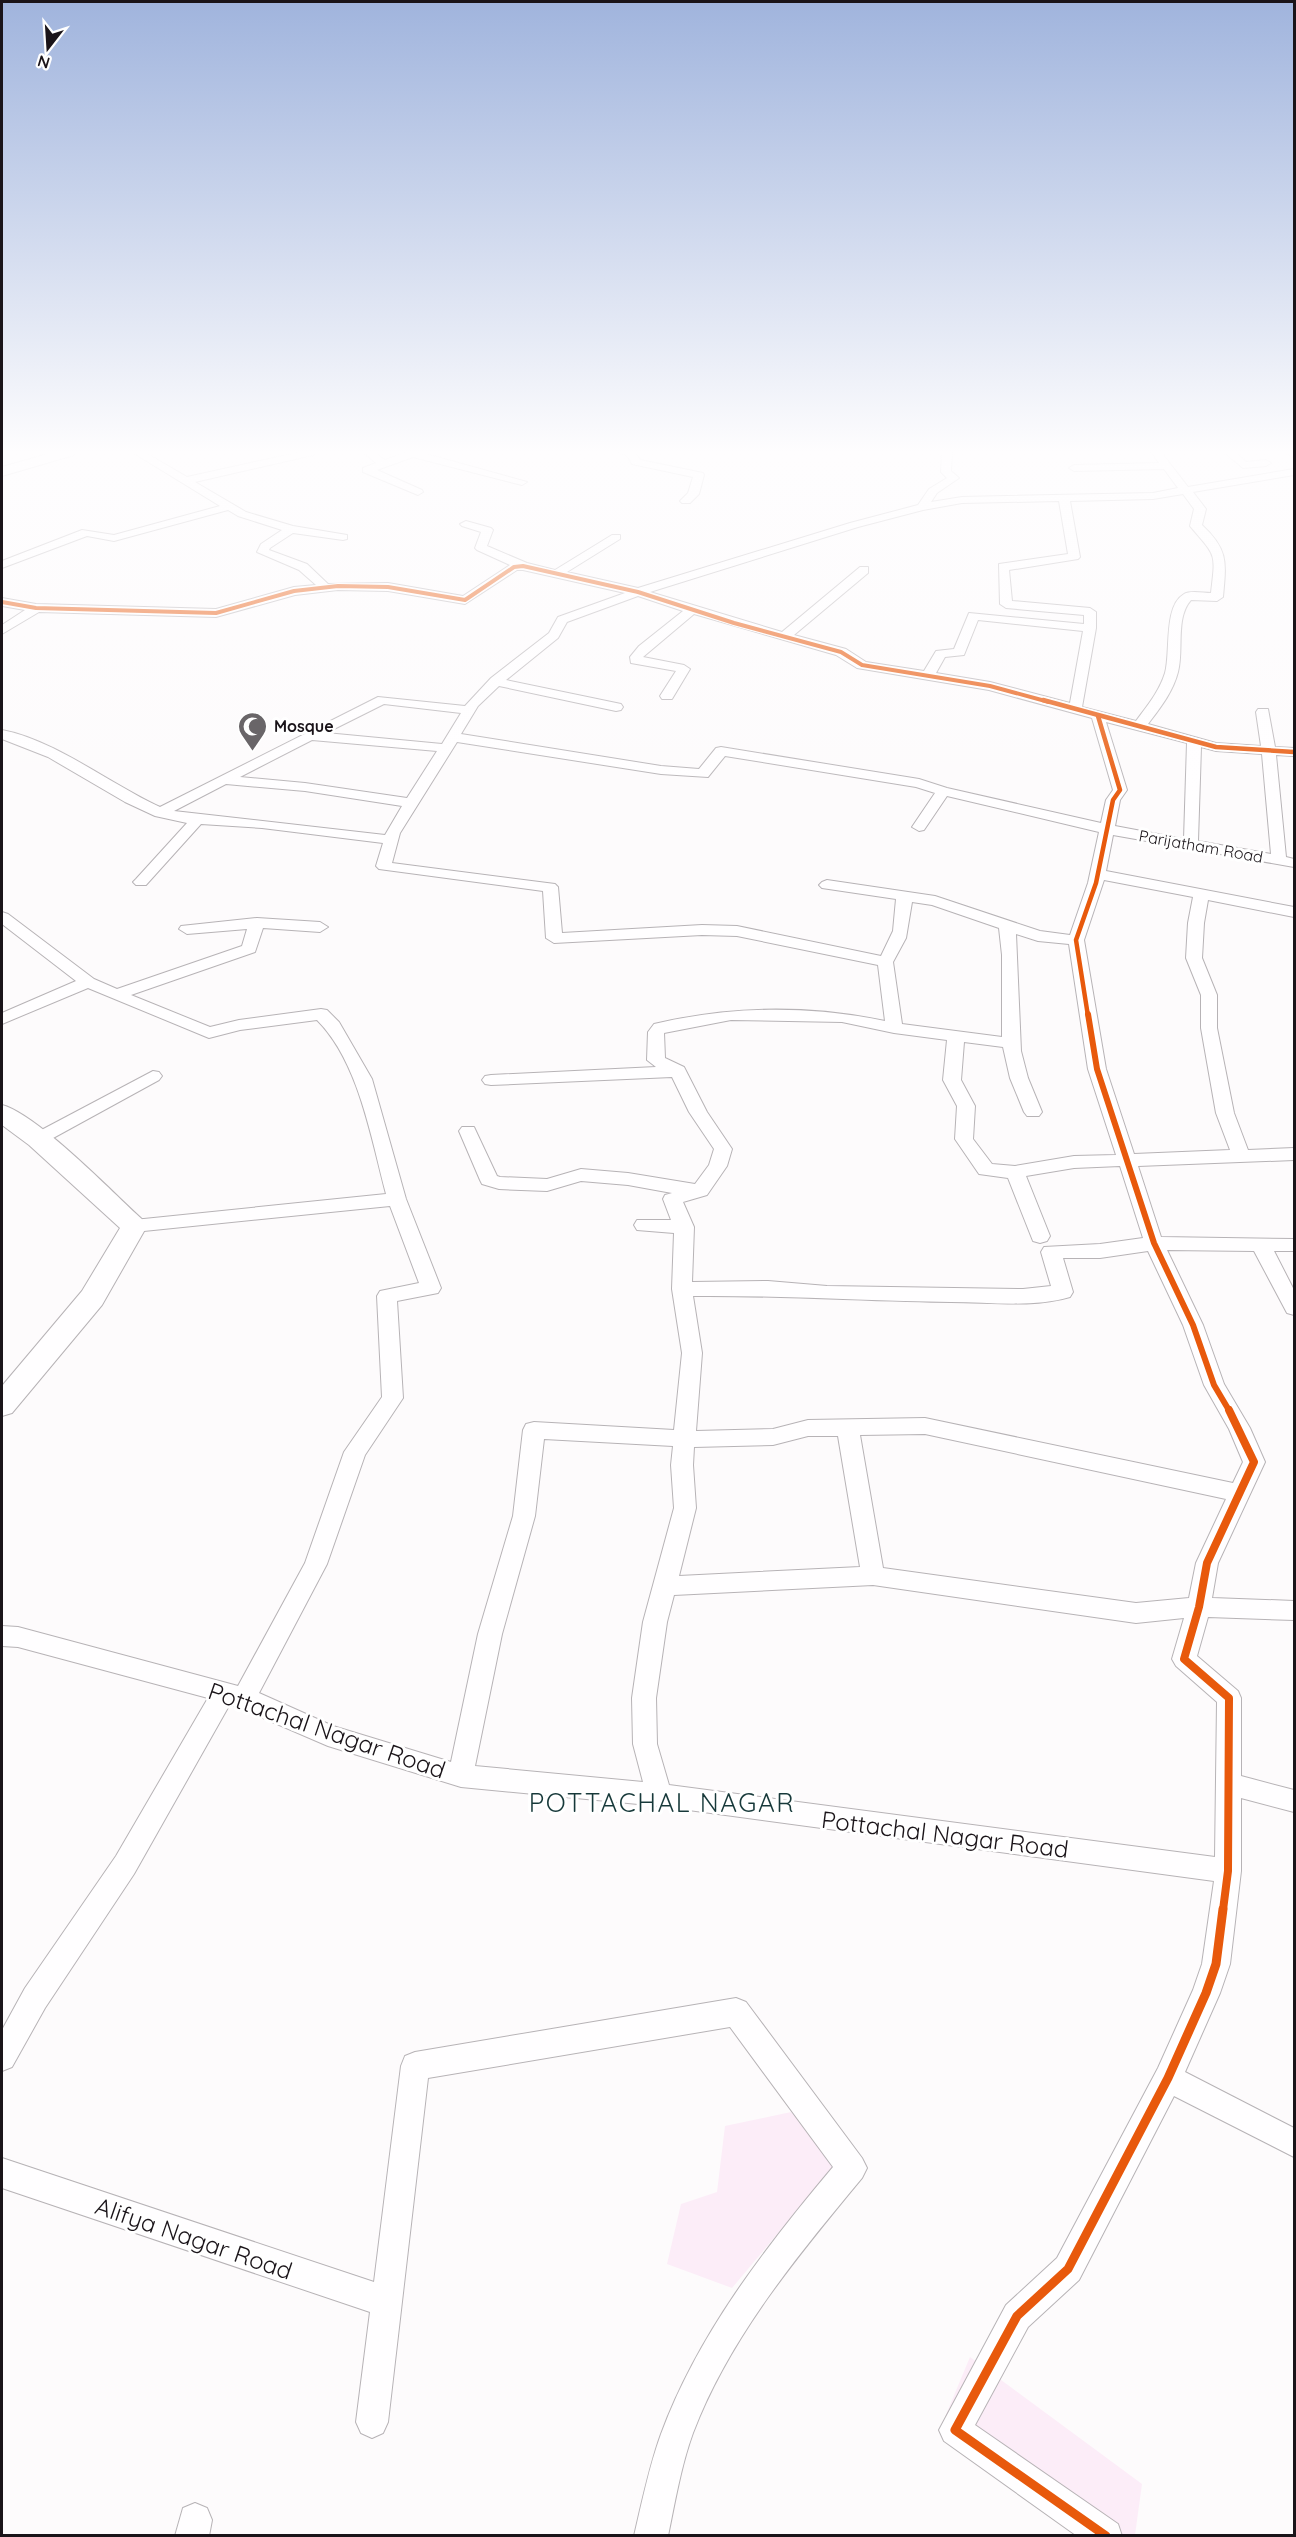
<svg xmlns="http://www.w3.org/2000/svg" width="1296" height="2537" font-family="Quicksand,sans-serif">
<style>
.green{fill:#fcedf8}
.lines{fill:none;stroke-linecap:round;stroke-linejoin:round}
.street-casing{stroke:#b7b3b6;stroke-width:2}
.secondary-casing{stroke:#b7b3b6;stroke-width:2}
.street{fill:#fffeff;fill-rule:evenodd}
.secondary{fill:#fffeff;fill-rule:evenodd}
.cycleway-far4-casing{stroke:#fff;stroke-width:6}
.cycleway-far3-casing{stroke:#fff;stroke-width:8}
.cycleway-far2-casing{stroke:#fff;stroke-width:10}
.cycleway-far1-casing{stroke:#fff;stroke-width:11}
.cycleway-casing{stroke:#fff;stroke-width:13}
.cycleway-far4{stroke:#e8590c;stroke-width:4}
.cycleway-far3{stroke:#e8590c;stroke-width:4.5}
.cycleway-far2{stroke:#e8590c;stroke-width:6}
.cycleway-far1{stroke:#e8590c;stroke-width:8}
.cycleway{stroke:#e8590c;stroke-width:9}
.labels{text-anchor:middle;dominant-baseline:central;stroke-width:6;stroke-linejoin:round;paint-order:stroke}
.far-poi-label{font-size:16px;font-weight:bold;fill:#1a1419;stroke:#fff;text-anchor:start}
.far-street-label{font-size:16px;fill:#1a1419;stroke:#fff}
.near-street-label{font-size:24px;fill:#1a1419;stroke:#fff}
.near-neighbourhood-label{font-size:26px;letter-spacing:1.5px;fill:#17393a;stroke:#fff}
</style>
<rect width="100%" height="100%" fill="#fdfbfc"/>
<!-- green -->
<g class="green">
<path d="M 791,2112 L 837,2163 L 732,2288 L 667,2264 L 681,2204 L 717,2192 L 725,2126 Z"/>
<path d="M 970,2357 L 1142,2484 L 1135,2535 L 1106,2535 L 945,2417 Z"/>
</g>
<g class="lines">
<defs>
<g id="street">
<path d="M 132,452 L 144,452 L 187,477 L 301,452 L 318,452 L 313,455 L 195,482 L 246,512 L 293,526 L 347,535 L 347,539 L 343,540 L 293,533 L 270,548 L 269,550 L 307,564 L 328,584 L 388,583 L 463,596 L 510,565 L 477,550 L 475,548 L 481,532 L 462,526 L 460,524 L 466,521 L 491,528 L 493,530 L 487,546 L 527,563 L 555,570 L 612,535 L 620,535 L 620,539 L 567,572 L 638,588 L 850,523 L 918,505 L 929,489 L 947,478 L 941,472 L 942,452 L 952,452 L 951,471 L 959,478 L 937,493 L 931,502 L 962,497 L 1153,493 L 1178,488 L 1164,469 L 1074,471 L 1069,468 L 1074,465 L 1159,463 L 1151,452 L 1161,452 L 1188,487 L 1294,469 L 1294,475 L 1193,492 L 1206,509 L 1202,525 C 1229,550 1226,563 1223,597 L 1217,601 L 1191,600 C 1175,618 1184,650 1178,672 C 1173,692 1160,708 1148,724 L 1216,743 L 1261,746 L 1256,712 L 1258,709 L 1268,709 L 1275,747 L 1294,748 L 1294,756 L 1276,755 L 1286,857 L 1294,859 L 1294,867 L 1113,835 L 1106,871 L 1294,907 L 1294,917 L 1208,900 L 1204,923 L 1202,958 L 1217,995 L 1217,1028 L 1234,1113 L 1248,1150 L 1294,1148 L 1294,1160 L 1138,1166 L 1161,1237 L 1294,1239 L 1294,1251 L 1274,1251 L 1294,1290 L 1294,1315 L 1287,1313 L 1254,1251 L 1167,1250 L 1203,1325 L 1224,1384 L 1250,1428 L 1265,1462 L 1218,1563 L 1212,1598 L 1294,1601 L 1294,1620 L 1208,1617 L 1197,1656 L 1238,1691 L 1241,1698 L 1241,1776 L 1294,1790 L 1294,1812 L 1241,1798 L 1241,1871 L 1230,1964 L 1220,1993 L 1185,2072 L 1294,2128 L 1294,2157 L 1174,2096 L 1079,2280 L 1028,2327 L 975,2425 L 1118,2524 L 1122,2536 L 1077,2536 L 944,2441 L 939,2430 L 1006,2305 L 1057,2258 L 1158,2068 L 1193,1990 L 1202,1964 L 1214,1881 L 659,1806 L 461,1787 L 328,1746 L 230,1704 L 134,1874 L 45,2008 L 12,2067 L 2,2071 L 2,2030 L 25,1988 L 116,1856 L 208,1698 L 18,1647 L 2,1646 L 2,1626 L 18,1627 L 238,1686 L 305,1563 L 344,1452 L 382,1397 L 377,1296 L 380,1291 L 419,1283 L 390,1206 L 134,1232 L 127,1231 L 124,1226 L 127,1221 L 134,1220 L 386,1194 C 371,1138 359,1062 317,1020 L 240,1030 L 209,1038 L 88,988 L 2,1024 L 2,1013 L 76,981 L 2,924 L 2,912 L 8,914 L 94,979 L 117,989 L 242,946 L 247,929 L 187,934 L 179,929 L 181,926 L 257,918 L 320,922 L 328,927 L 320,932 L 263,928 L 255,952 L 131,995 L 210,1027 L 239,1020 L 321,1009 L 327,1010 L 339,1022 L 372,1079 L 406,1199 L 441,1288 L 438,1293 L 397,1301 L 403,1398 L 365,1455 L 327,1564 L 259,1693 L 333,1726 L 451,1762 L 478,1634 L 513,1516 L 523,1430 L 526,1424 L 534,1422 L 674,1430 L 682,1353 L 672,1289 L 674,1233 L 637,1230 L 634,1225 L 637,1220 L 671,1220 L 663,1199 L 665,1195 L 672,1193 L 628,1185 L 581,1181 L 547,1191 L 499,1189 L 482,1184 L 480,1180 L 459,1131 L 462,1127 L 474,1127 L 497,1176 L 500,1177 L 547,1179 L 581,1169 L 628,1173 L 695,1184 L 709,1165 L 714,1149 L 689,1112 L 672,1077 L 491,1085 L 485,1084 L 482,1080 L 485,1076 L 491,1075 L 656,1067 L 647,1060 L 648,1032 L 654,1024 C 730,1006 809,1005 885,1021 L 878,965 L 737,936 L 702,935 L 554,943 L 546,938 L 543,891 L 379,869 L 376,866 L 383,843 L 262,828 L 201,824 L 146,885 L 136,885 L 133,882 L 136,879 L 187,823 L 155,816 L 125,802 L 48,757 L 2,739 L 2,730 C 55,740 110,784 160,807 L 378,697 L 465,706 L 491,678 L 549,633 L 558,617 L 625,593 L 523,570 L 517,570 L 465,604 L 388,591 L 338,590 L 295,595 L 216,617 L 39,612 L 2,634 L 2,625 L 25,610 L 2,606 L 2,598 L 36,604 L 216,609 L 294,587 L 316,585 L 299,570 L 257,552 L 261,544 L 282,530 L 238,516 L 228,510 L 114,541 L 87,536 L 2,568 L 2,561 L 82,530 L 114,535 L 220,506 ZM 1183,494 L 1194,509 L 1190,526 C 1216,557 1216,551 1211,593 C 1204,593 1190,590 1184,594 C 1163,606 1171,653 1165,673 C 1159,692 1147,706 1136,721 L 1082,707 L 1096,628 L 1096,612 L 1090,608 L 1012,601 L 1009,570 L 1078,559 L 1080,557 L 1070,501 L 1153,499 ZM 1059,501 L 1068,554 L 999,564 L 1000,604 L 1006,608 L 1084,615 L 1084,624 L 969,613 L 954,649 L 936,651 L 924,671 L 866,662 L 846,649 L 794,635 L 868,573 L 868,567 L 860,567 L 782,632 L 650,592 L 858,527 L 923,510 L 962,503 ZM 638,596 L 683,611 L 639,646 L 630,657 L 631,663 L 676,671 L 660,696 L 662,699 L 672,699 L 690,669 L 684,665 L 643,657 L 694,614 L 836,655 L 857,668 L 989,690 L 1092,718 L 1113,790 L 1106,800 L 1101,823 L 947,788 L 919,779 L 721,747 L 716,748 L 699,769 L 661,766 L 461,734 L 478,706 L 499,686 L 616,711 L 621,710 L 623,707 L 621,704 L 506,680 L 558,638 L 567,622 ZM 978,620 L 1083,631 L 1070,703 L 990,682 L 936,673 L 945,657 L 964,655 ZM 384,704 L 461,713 L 442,744 L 326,733 ZM 1106,722 L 1187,743 L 1184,839 L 1115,826 L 1120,800 L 1127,790 ZM 312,740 L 437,751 L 407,798 L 305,783 L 240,777 ZM 457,742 L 661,774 L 708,777 L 725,756 L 916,787 L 935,793 L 912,827 L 919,831 L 924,830 L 947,796 L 1099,832 L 1088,883 L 1070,935 L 1040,931 L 935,896 L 827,880 L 822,882 L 819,885 L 822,888 L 896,899 L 893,931 L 881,956 L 737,926 L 702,925 L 562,933 L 558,887 L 555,884 L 392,863 L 400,833 ZM 1201,747 L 1216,751 L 1262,754 L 1271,854 L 1198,841 ZM 226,784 L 305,791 L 402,806 L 385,835 L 174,811 ZM 1104,880 L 1193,897 L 1188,923 L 1186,958 L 1201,995 L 1201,1028 L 1216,1113 L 1230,1150 L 1134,1154 L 1106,1069 L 1084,940 ZM 912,902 L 932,905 L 999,928 L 1002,955 L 1002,1037 L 902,1024 L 893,962 L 906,938 ZM 1016,934 L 1038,941 L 1069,944 L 1088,1069 L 1116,1155 L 1074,1156 L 1015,1166 L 992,1164 L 973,1139 L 975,1106 L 961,1080 L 964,1042 L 1003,1047 L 1010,1078 L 1024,1112 L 1027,1116 L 1039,1116 L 1042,1112 L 1028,1078 L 1021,1051 ZM 731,1020 L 842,1022 L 894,1033 L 947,1040 L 943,1080 L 957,1106 L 955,1139 L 979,1174 L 1008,1178 L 1033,1241 L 1040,1243 L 1047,1241 L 1050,1236 L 1026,1176 L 1074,1168 L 1120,1166 L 1143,1238 L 1100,1244 L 1044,1247 L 1041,1252 L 1051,1286 L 1023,1289 L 827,1286 L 768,1281 L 692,1282 L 694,1227 L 683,1202 L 707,1195 L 727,1166 L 732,1149 L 707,1112 L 684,1067 L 665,1058 L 664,1033 ZM 1148,1251 L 1183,1325 L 1204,1385 L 1229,1429 L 1243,1462 L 1233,1483 L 925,1418 L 808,1420 L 773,1429 L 696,1431 L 702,1353 L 693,1296 C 779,1295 865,1301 951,1302 C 989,1302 1033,1308 1070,1297 L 1073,1292 L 1063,1258 L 1100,1258 ZM 925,1434 L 1226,1499 L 1196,1563 L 1189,1598 L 1136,1603 L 883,1568 L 860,1435 ZM 808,1436 L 838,1436 L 860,1567 L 679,1576 L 696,1508 L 693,1465 L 694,1447 L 773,1445 ZM 544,1439 L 673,1446 L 671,1465 L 674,1508 L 643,1622 L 632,1698 L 633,1744 L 643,1782 L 475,1766 L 502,1634 L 535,1516 ZM 873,1585 L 1136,1623 L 1184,1618 L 1172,1659 L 1176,1666 L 1217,1702 L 1215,1857 L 669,1785 L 657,1744 L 656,1698 L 667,1622 L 674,1595 Z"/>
<path d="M 363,452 L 374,452 L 385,460 L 407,452 L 419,452 L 527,482 L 522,485 L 413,457 L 377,470 L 422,490 L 423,492 L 418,495 L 363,472 L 363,468 L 376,463 Z"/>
<path d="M 619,452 L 635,452 L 640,460 L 703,473 L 704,475 L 699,494 L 690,503 L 682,503 L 680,501 L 688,493 L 693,477 L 632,464 L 627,455 Z"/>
<path d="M 1224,452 L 1235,452 L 1246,462 L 1266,460 L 1271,463 L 1266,466 L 1243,468 Z"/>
<path d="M 1286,452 L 1294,452 L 1294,458 Z"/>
<path d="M 153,1071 L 159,1072 L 162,1076 L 159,1080 L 44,1143 L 32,1143 L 29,1139 L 32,1135 Z"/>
<path d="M 736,1998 L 746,2002 L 862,2158 L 867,2168 L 862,2178 C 798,2255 729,2338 693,2433 C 681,2466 675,2502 668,2536 L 634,2536 C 642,2502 649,2467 661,2434 C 698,2334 765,2248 833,2167 L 730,2027 L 428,2078 L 388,2422 L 383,2433 L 372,2438 L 361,2433 L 356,2422 L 370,2312 L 2,2188 L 2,2158 L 374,2282 L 401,2066 L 405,2056 L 415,2052 Z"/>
<path d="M 195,2503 L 207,2508 L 212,2520 L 209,2536 L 175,2536 L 183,2508 Z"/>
</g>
<g id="secondary">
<path d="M 55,452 L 76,452 L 74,455 L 2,476 L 2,467 Z"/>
<path d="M 2,1105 C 37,1114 113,1193 143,1220 L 147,1226 L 102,1305 L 12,1413 L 2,1416 L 2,1386 L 82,1291 L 120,1228 L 29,1145 L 2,1125 Z"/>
</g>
</defs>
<!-- street casing -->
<use href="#street" class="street-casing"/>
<!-- secondary casing -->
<use href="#secondary" class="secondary-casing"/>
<!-- street -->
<use href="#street" class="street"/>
<!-- secondary -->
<use href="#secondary" class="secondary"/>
<defs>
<path id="cycleway-far4" d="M 2,602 L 36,608 L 216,613 L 294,591 L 338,586 L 388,587 L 465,600 L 514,567 L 523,566 L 638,592 L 734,623 L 841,652 L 862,665 L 990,686 L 1049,702"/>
<g id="cycleway-far3">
<path d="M 1043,700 L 1216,747 L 1294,752"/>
<path d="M 1088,1016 L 1076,940 L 1096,883 L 1113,800 L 1120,790 L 1098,716"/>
</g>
<path id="cycleway-far2" d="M 1088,1014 L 1097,1069 L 1154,1243 L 1193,1325 L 1214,1385 L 1230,1412"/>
<path id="cycleway-far1" d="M 1223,1910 L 1228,1871 L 1229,1698 L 1184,1659 L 1199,1607 L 1207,1563 L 1254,1462 L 1229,1410"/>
<path id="cycleway" d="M 1106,2536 L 955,2430 L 1017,2316 L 1068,2269 L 1168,2078 L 1206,1993 L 1216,1964 L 1223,1909"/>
</defs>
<!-- cycleway-far4 casing -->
<use href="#cycleway-far4" class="cycleway-far4-casing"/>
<!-- cycleway-far3 casing -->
<use href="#cycleway-far3" class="cycleway-far3-casing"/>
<!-- cycleway-far2 casing -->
<use href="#cycleway-far2" class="cycleway-far2-casing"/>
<!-- cycleway-far1 casing -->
<use href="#cycleway-far1" class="cycleway-far1-casing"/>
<!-- cycleway casing -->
<use href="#cycleway" class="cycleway-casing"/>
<!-- cycleway-far4 -->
<use href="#cycleway-far4" class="cycleway-far4"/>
<!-- cycleway-far3 -->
<use href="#cycleway-far3" class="cycleway-far3"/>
<!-- cycleway-far2 -->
<use href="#cycleway-far2" class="cycleway-far2"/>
<!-- cycleway-far1 -->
<use href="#cycleway-far1" class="cycleway-far1"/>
<!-- cycleway -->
<use href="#cycleway" class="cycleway"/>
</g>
<!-- sky -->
<linearGradient id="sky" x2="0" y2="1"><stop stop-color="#a0b4dd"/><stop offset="0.56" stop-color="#fefdfe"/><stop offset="1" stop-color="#fefdfe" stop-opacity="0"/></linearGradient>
<rect width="1296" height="807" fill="url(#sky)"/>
<!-- icons -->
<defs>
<symbol id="mosque-pin" viewBox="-11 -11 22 30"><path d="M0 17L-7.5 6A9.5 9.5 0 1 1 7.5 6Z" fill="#696568" stroke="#fff"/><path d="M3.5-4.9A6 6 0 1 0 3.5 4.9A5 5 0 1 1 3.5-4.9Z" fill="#fff"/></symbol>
</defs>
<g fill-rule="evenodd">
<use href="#mosque-pin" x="236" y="710" width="33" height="45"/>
</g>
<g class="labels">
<!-- far-poi labels -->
<g class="far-poi-label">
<text x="274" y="726">Mosque</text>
</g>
<!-- far-street labels -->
<g class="far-street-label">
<text transform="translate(1201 846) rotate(10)">Parijatham Road</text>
</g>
<!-- near-street labels -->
<g class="near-street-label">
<text transform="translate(327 1730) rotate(19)">Pottachal Nagar Road</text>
<text transform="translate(945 1834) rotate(7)">Pottachal Nagar Road</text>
<text transform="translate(194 2238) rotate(19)">Alifya Nagar Road</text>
</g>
<!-- near-neighbourhood labels -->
<g class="near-neighbourhood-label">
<text x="662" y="1802">POTTACHAL NAGAR</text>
</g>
</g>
<!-- border -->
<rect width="1296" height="2537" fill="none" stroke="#1a1419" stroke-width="6"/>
<!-- north arrow -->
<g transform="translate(48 48) rotate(197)" stroke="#ffffff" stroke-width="4.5" paint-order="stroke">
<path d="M0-4.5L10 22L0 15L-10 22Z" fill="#1a1419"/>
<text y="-9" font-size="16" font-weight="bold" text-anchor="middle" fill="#1a1419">N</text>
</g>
</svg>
